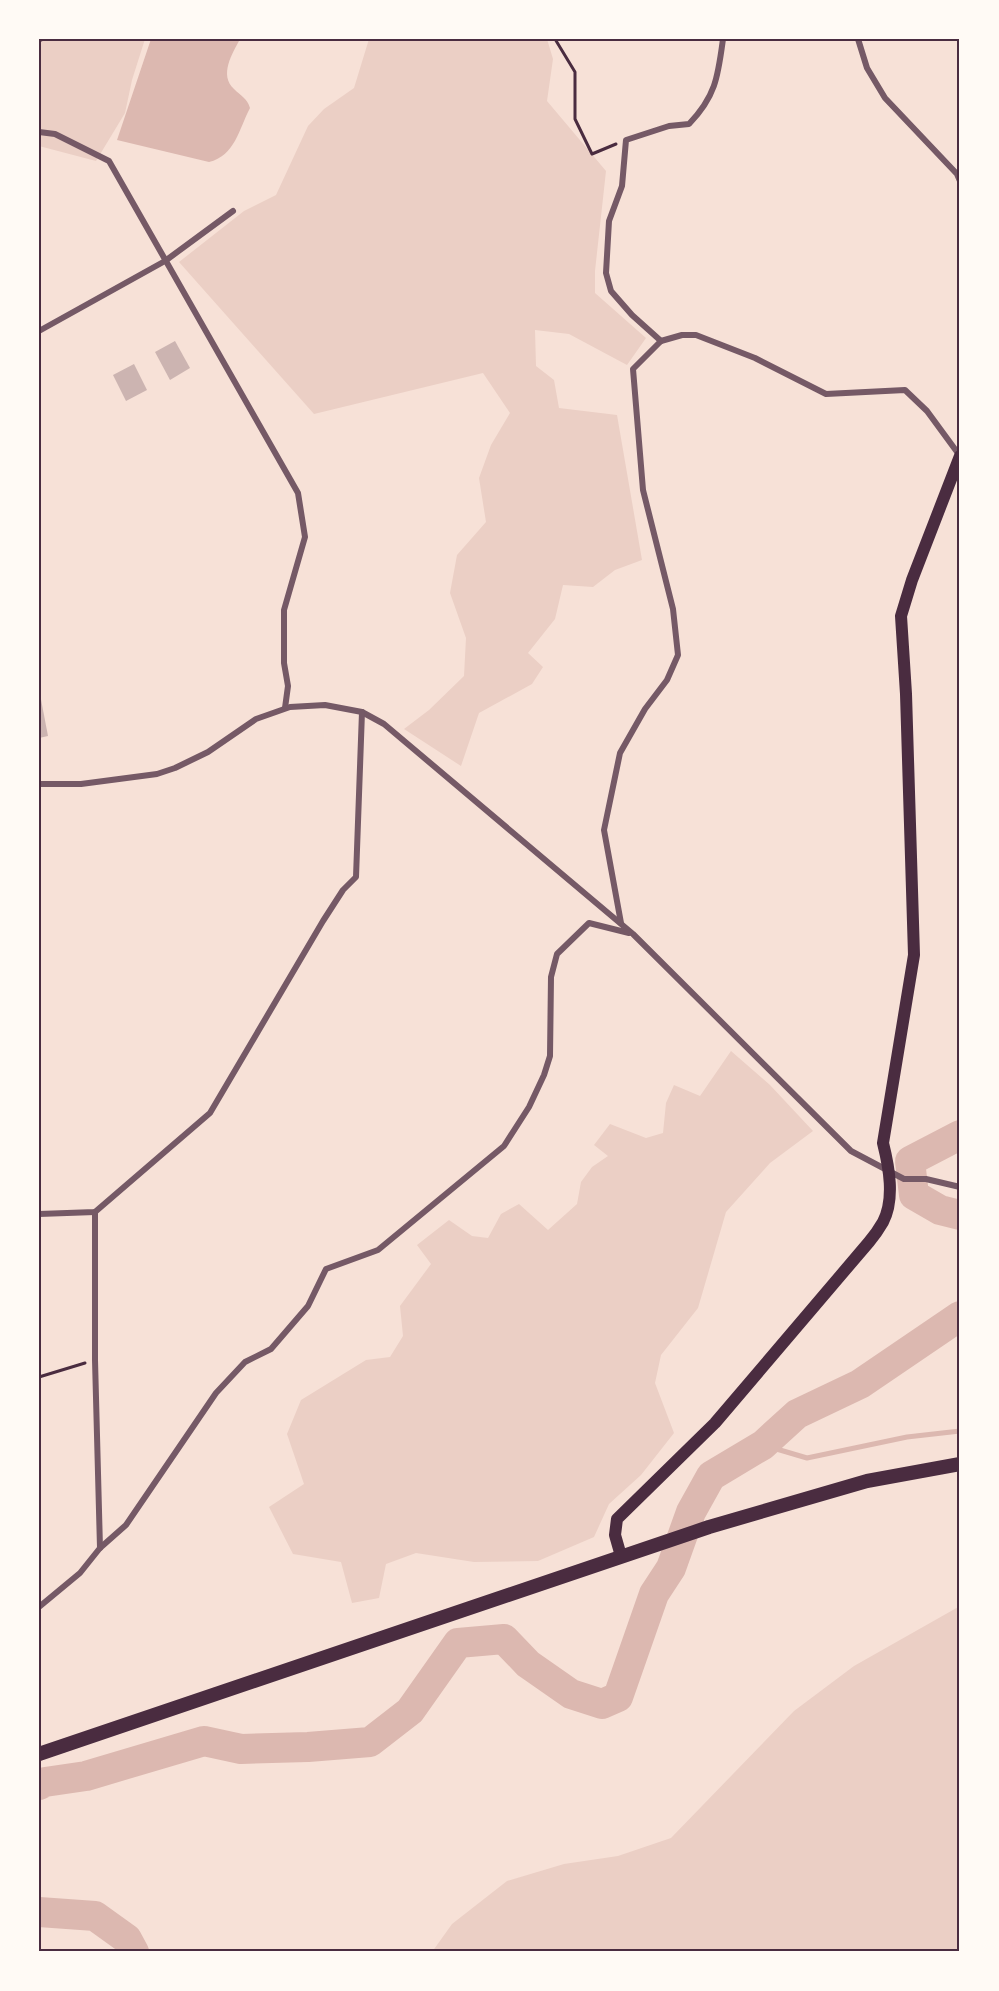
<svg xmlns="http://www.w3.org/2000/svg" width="999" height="1991" font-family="Roboto,sans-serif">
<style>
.green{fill:#ebcfc5}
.water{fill:#dcb8b0}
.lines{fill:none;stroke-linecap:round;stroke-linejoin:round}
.stream{stroke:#dcb8b0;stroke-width:5}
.river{stroke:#dcb8b0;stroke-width:30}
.building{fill:#ccb4b1}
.path{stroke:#4a2c40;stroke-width:3}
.minor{stroke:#755966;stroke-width:6}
.secondary{stroke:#4a2c40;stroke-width:12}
.primary{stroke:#4a2c40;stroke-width:14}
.neatline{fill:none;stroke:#4a2c40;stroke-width:2}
</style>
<rect width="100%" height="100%" fill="#f7e1d7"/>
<!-- green -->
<g class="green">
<path d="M 39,39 L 145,39 L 132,80 L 125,113 L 96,161 L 39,146 Z"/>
<path d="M 369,39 L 547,39 L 553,59 L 547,101 L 606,171 L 595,271 L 595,293 L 646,338 L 627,365 L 569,334 L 535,330 L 536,366 L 554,380 L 559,408 L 617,415 L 642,560 L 615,570 L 593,587 L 563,585 L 555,619 L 528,653 L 543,667 L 532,684 L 479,713 L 461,766 L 404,729 L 429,710 L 464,676 L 466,638 L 450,593 L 457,555 L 486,522 L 479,478 L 491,445 L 510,413 L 483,373 L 314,414 L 179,262 L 244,211 L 276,195 L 308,126 L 324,109 L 354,88 Z"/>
<path d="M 731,1051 L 770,1085 L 813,1131 L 770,1163 L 726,1212 L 698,1308 L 661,1355 L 655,1383 L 674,1433 L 641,1475 L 609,1504 L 594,1537 L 538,1561 L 474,1562 L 416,1553 L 386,1564 L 379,1598 L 352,1603 L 341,1562 L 293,1554 L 269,1507 L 304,1484 L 287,1434 L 301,1400 L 366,1360 L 390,1357 L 403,1336 L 400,1306 L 431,1264 L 417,1245 L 449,1220 L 472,1236 L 488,1238 L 501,1214 L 519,1204 L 548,1230 L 577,1204 L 581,1182 L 592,1167 L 608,1156 L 594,1145 L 610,1124 L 646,1138 L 663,1133 L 666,1103 L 674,1085 L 700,1096 Z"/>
<path d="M 960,1606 L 960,1952 L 432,1952 L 452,1924 L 507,1881 L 564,1864 L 618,1856 L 671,1838 L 794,1711 L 854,1666 Z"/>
</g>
<!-- water -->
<path class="water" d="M 151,39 L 240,39 C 232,54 219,75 234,89 C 241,96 247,98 250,108 C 239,129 235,156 209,162 L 117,140 Z"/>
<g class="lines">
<!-- stream -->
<path class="stream" d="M 763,1445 L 807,1458 L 907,1437 L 960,1431"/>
<!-- river -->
<g class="river">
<path d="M 960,1135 L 910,1161 L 914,1195 L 940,1210 L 960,1215"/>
<path d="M 39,1785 L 45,1782 L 86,1776 L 204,1741 L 241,1749 L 308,1747 L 370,1742 L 410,1711 L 458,1643 L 504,1639 L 528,1664 L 571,1694 L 602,1704 L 618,1697 L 654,1594 L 671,1568 L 691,1512 L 711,1476 L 763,1445 L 797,1414 L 860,1384 L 960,1316"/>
<path d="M 39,1912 L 95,1916 L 127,1939 L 134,1952"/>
</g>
</g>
<!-- building -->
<g class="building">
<path d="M 175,341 L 190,368 L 170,380 L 155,352 Z"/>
<path d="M 134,364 L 147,390 L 126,401 L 113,375 Z"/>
<path d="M 39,689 L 48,736 L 39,738 Z"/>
</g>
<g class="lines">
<!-- path -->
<g class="path">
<path d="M 555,39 L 575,72 L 575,119 L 592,154 L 616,144"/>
<path d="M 39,1377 L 85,1363"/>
</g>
<!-- minor -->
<g class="minor">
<path d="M 39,39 L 40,39"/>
<path d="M 858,39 L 867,68 L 885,98 L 957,174 L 960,181"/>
<path d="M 39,132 L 55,134 L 109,161 L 298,493 L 305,537 L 284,610 L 284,663 L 288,686 L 285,708"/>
<path d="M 39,331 L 165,261 L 233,211"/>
<path d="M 661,341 L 632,315 L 611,291 L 606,273 L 609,221 L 622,186 L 626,140 L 669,126 L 689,124 C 716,96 718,76 723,39"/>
<path d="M 39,784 L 81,784 L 157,774 L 175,768 L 208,752 L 256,719 L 290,707 L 325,705 L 362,712 L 384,724 L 633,934 L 851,1151 L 904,1179 L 926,1179 L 960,1187"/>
<path d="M 621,923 L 604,830 L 620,753 L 645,709 L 667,680 L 678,655 L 673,609 L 643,490 L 633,369 L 661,341 L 682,335 L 696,335 L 755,358 L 826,394 L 905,390 L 927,411 L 960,456"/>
<path d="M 95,1212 L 95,1360 L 100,1548"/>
<path d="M 39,1214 L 95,1212 L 210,1113 L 323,921 L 343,890 L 356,877 L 362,712"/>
<path d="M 39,1607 L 80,1573 L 100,1548 L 126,1525 L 216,1393 L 245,1362 L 271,1349 L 308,1306 L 326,1269 L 378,1250 L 504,1146 L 529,1107 L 544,1075 L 550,1056 L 551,977 L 557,954 L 589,923 L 629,933"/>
</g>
<!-- secondary -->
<path class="secondary" d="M 621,1556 L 615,1535 L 617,1519 L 715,1423 L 869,1242 C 874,1236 879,1229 883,1222 C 895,1199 889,1167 883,1143 L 914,955 L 906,694 L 901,616 L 912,580 L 960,456"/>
<!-- primary -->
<path class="primary" d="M 39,1754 L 709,1527 L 867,1481 L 960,1464"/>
</g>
<!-- border -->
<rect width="999" height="1991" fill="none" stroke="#fffaf5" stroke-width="81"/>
<rect x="40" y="40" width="918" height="1910" class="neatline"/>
</svg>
